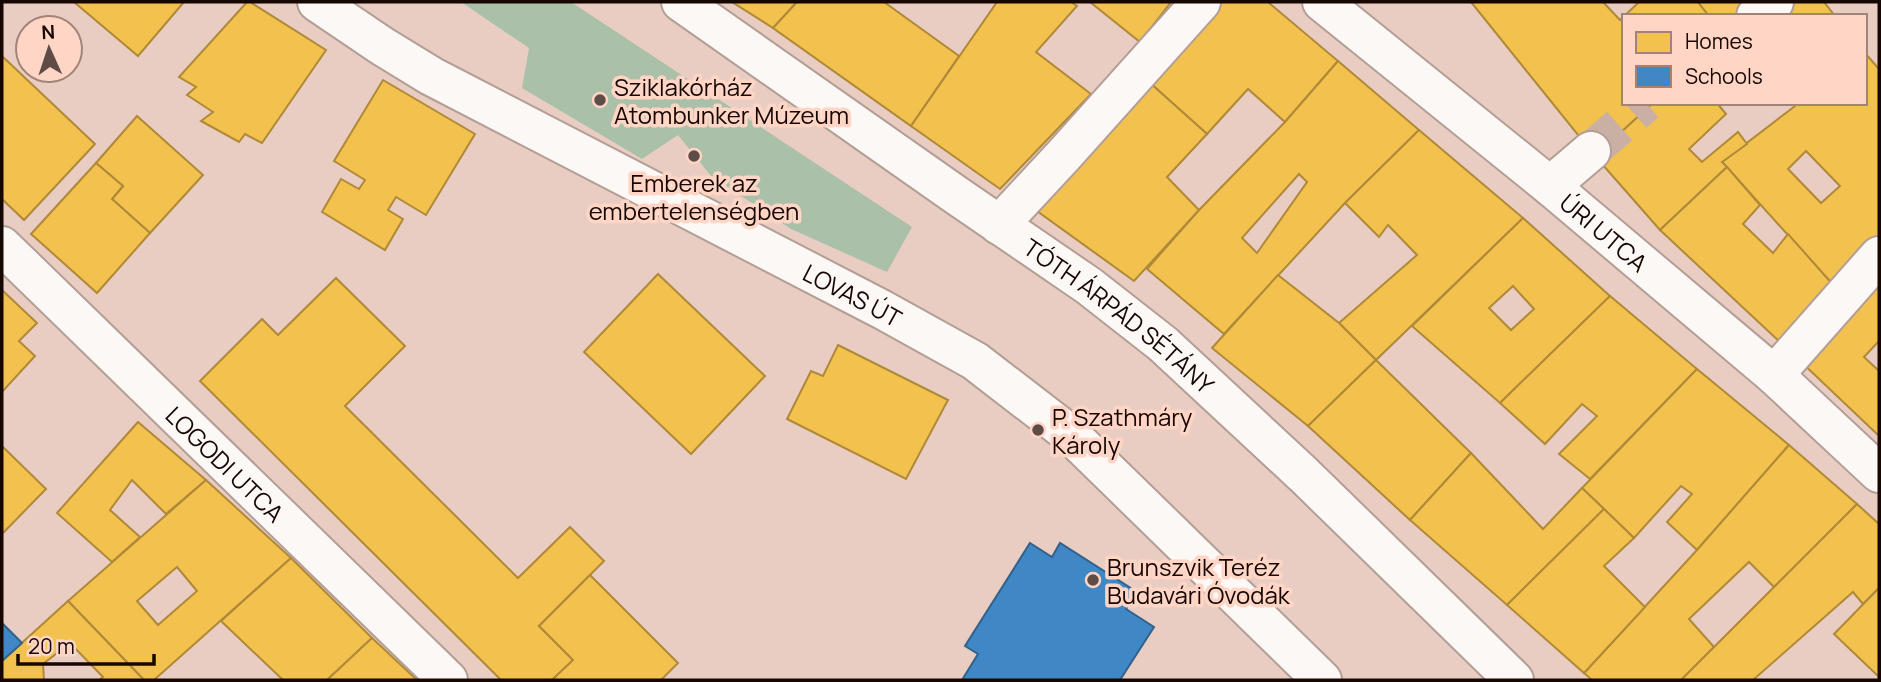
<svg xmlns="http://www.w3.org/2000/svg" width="1881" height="682" font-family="Manrope,sans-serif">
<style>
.green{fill:#aac0a9}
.homes{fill:#f2c14e;stroke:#b08938;stroke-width:2;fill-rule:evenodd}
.schools{fill:#3f88c5;stroke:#33618b;stroke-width:2}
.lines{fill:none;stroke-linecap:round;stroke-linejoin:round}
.minor-tunnel{stroke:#caafa5;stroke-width:38;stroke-dasharray:38 19;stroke-linecap:butt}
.minor-casing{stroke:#b39e95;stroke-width:42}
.minor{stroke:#fcf8f6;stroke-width:38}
.poi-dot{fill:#604c46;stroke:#ffd5c6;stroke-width:2.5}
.labels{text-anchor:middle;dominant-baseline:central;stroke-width:7;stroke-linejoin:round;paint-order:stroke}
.poi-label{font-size:24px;fill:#170703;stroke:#ffd5c6;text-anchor:start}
.street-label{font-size:24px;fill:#170703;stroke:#ffd5c6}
</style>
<rect width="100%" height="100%" fill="#e9cdc2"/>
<!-- green -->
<path class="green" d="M 461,2 L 571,2 L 912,227 L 887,272 L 791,229 L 711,176 L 678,135 L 642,159 L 522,88 L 529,48 Z"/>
<!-- homes -->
<g class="homes">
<path d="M 74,2 L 184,2 L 138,56 Z"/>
<path d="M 247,2 L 250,2 L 326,50 L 262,143 L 245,134 L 239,142 L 201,121 L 213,112 L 187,95 L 196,87 L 179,77 Z"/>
<path d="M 732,2 L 797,2 L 773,28 Z"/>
<path d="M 797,2 L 884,2 L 959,56 L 911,126 L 773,28 Z"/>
<path d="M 997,2 L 1071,2 L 1077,6 L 1036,52 L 1091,94 L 1000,189 L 911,126 Z"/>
<path d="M 1090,2 L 1171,2 L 1140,42 Z"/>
<path d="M 1222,2 L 1268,2 L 1338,61 L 1285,122 L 1248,89 L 1207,134 L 1149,82 Z"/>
<path d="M 1471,2 L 1603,2 L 1620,20 L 1639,2 L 1698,2 L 1709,16 L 1624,16 L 1624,103 L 1653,103 L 1595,156 Z"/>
<path d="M 1698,2 L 1759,2 L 1742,16 L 1709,16 Z"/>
<path d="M 1793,2 L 1824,2 L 1835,16 L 1776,16 Z"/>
<path d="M 1865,53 L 1879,69 L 1879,243 L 1835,287 L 1722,162 L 1799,103 L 1865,103 ZM 1806,151 L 1840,186 L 1821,203 L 1788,169 Z"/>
<path d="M 2,56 L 95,144 L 24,220 L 2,199 Z"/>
<path d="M 1338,61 L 1419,130 L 1345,203 L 1224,334 L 1147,269 L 1199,210 L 1285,122 ZM 1299,174 L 1307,182 L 1257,253 L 1242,238 Z"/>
<path d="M 383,80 L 475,134 L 426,215 L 396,197 L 388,210 L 403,219 L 385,250 L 322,212 L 341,179 L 359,189 L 365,180 L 334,161 Z"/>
<path d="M 1149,82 L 1207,134 L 1167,177 L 1199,210 L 1134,281 L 1037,211 Z"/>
<path d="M 1653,103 L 1717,103 L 1726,114 L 1689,149 L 1702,162 L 1738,132 L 1747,144 L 1722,162 L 1727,167 L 1660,230 L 1595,156 Z"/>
<path d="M 137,116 L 203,175 L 150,233 L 112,199 L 123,186 L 96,163 Z"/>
<path d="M 1419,130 L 1523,218 L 1376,360 L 1339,323 L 1417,255 L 1388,225 L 1379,237 L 1345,203 Z"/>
<path d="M 96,163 L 123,186 L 112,199 L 150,233 L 97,293 L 31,234 Z"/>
<path d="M 1727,167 L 1760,205 L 1743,224 L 1773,253 L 1788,234 L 1835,287 L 1781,343 L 1660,230 Z"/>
<path d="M 1523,218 L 1610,296 L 1500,403 L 1412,326 ZM 1513,286 L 1534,309 L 1511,330 L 1489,308 Z"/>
<path d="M 1879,271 L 1879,341 L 1864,357 L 1879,371 L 1879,436 L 1799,360 Z"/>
<path d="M 658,274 L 765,376 L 691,454 L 584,352 Z"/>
<path d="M 1278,275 L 1339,323 L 1376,360 L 1308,426 L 1212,348 Z"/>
<path d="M 336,278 L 405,346 L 345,406 L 518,578 L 570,527 L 604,561 L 539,626 L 573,660 L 552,680 L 501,680 L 200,381 L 262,319 L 278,335 Z"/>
<path d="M 2,290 L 37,323 L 19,341 L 35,356 L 2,392 Z"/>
<path d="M 1610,296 L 1697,369 L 1590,479 L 1559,454 L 1597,416 L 1582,404 L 1545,444 L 1500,403 Z"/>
<path d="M 838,345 L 948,400 L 906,479 L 787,419 L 811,371 L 823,376 Z"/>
<path d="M 1376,360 L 1471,453 L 1410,520 L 1308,426 Z"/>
<path d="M 1697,369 L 1789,445 L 1697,550 L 1667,522 L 1692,494 L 1681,486 L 1634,538 L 1582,488 Z"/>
<path d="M 138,422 L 206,480 L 166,514 L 132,480 L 110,510 L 140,537 L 112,562 L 57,513 Z"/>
<path d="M 1789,445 L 1857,504 L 1775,588 L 1749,562 L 1689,619 L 1714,647 L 1681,680 L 1592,680 L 1584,673 L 1697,550 Z"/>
<path d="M 2,446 L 46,489 L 2,534 Z"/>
<path d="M 1471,453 L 1543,529 L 1582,488 L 1604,509 L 1507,605 L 1410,520 Z"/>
<path d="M 206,480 L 291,558 L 154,680 L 144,680 L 68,601 ZM 177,567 L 197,591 L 158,625 L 137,601 Z"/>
<path d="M 1857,504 L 1879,524 L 1879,588 L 1863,604 L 1853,592 L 1753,680 L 1681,680 Z"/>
<path d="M 1604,509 L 1634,538 L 1604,566 L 1645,607 L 1584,673 L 1507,605 Z"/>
<path d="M 291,558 L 372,638 L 327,680 L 283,680 L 221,621 Z"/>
<path d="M 590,575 L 678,663 L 661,680 L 552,680 L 573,660 L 539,626 Z"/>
<path d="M 1879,588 L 1879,677 L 1834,634 Z"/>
<path d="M 68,601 L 144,680 L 99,680 L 103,677 L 70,643 L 43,664 L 44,680 L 2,680 L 2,661 Z"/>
<path d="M 372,638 L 417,680 L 327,680 Z"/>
</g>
<!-- schools -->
<g class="schools">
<path d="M 1030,543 L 1052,557 L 1060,543 L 1137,592 L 1126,609 L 1154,627 L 1120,680 L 962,680 L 978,654 L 965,646 Z"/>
<path d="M 2,623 L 22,643 L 2,661 Z"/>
</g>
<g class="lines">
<!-- minor-tunnel -->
<path class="minor-tunnel" d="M 1591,151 L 1646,103"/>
<defs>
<g id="minor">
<path id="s1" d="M 317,2 L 382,46 L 431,76 L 883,310 L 975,361 L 1071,435 L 1322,680"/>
<path id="s2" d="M 681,2 L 956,195 L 1089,286 L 1163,344 L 1304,475 L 1514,680"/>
<path id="s3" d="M 1322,2 L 1550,186 L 1774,375 L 1879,473"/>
<path d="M 1756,16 L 1774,2"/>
<path d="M 1550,186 L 1591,151"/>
<path d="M 999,225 L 1064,155 L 1201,2"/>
<path id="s4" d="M 2,246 L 448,680"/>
<path d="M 1774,375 L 1879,256"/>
</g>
</defs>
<!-- minor casing -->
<use href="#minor" class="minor-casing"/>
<!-- minor -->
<use href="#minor" class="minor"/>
</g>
<!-- markers -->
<g class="poi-dot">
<circle cx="600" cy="100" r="7"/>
<circle cx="694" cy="156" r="7"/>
<circle cx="1038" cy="430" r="7"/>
<circle cx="1093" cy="580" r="7"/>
</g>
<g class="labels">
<!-- poi labels -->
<g class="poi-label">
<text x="614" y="86">Sziklakórház<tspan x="614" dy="28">Atombunker Múzeum</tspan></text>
<text x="694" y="182" text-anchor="middle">Emberek az<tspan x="694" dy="28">embertelenségben</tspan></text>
<text x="1052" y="416">P. Szathmáry<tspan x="1052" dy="28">Károly</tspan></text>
<text x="1107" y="566">Brunszvik Teréz<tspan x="1107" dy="28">Budavári Óvodák</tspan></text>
</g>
<!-- street labels -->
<g class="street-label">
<text stroke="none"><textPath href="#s3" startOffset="364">ÚRI UTCA</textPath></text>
<text stroke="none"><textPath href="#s1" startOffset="611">LOVAS ÚT</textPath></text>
<text stroke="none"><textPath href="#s2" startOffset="539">TÓTH ÁRPÁD SÉTÁNY</textPath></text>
<text stroke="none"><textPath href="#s4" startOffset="312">LOGODI UTCA</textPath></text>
</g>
</g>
<!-- border -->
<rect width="1881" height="682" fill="none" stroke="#170703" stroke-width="7"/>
<!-- legend -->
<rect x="1622" y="14" width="245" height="91" fill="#ffd5c6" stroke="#a28378" stroke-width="2"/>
<rect x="1636" y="32" width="35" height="21" fill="#f2c14e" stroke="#a28378" stroke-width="2"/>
<text x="1685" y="49" font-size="21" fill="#170703">Homes</text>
<rect x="1636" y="66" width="35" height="21" fill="#3f88c5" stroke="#a28378" stroke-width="2"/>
<text x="1685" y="84" font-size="21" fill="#170703">Schools</text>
<!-- north arrow -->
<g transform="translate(49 49) rotate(357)"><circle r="33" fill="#ffd5c6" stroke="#a28378" stroke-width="2"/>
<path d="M0-5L12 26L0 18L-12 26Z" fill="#604c46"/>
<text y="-10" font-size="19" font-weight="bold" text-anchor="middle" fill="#170703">N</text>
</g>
<!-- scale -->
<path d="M18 654v10h136v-10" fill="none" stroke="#170703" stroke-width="3.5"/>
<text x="28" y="654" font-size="21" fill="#170703" stroke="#ffd5c6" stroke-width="5" paint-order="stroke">20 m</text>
</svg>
